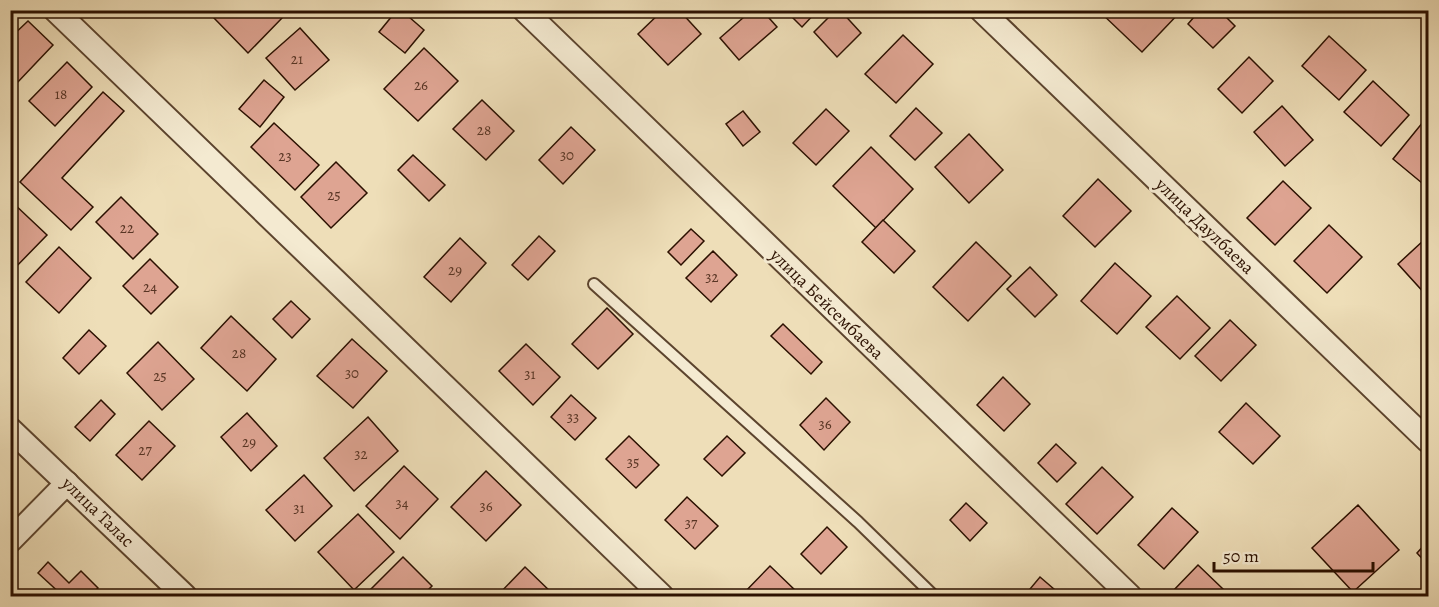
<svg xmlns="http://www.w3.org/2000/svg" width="1439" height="607" font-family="Alegreya,serif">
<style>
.building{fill:#dea492;stroke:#2b1000;stroke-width:1.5}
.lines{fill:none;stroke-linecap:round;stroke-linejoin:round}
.service-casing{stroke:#5c442e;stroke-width:14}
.minor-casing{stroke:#5c442e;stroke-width:26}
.service{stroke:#f4ead1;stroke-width:10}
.minor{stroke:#f4ead1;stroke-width:22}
.labels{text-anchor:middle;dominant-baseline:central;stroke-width:6;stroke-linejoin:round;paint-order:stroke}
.number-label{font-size:15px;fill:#583524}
.street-label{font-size:18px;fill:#2b1000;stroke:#f4ead1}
</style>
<rect width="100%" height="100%" fill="#eedeb8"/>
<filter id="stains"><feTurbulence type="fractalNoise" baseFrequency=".00333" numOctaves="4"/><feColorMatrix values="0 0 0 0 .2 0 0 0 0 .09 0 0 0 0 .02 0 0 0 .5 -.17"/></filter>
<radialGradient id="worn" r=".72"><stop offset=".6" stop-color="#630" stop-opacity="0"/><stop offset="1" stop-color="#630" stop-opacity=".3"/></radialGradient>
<!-- building -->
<g class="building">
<path d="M 222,10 L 277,10 L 283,17 L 248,53 L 214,18 Z"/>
<path d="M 397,10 L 401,10 L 424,30 L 405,53 L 379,32 Z"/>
<path d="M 663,10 L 679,10 L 701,34 L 668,65 L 638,34 Z"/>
<path d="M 752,10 L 762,10 L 777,27 L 739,60 L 720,38 Z"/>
<path d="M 785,10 L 818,10 L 802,27 Z"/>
<path d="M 836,10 L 840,10 L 861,33 L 837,57 L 814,32 Z"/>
<path d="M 1103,10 L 1182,10 L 1142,52 L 1101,13 Z"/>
<path d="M 1200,10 L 1219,10 L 1235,26 L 1213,48 L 1188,24 Z"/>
<path d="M 28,21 L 53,45 L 16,84 L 10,79 L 10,38 Z"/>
<path d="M 300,28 L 329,60 L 295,90 L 266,58 Z"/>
<path d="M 903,35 L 933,64 L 896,103 L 865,74 Z"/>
<path d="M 1329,36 L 1366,70 L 1339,100 L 1302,66 Z"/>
<path d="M 424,48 L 458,81 L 418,121 L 384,89 Z"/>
<path d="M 1249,57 L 1273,81 L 1242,113 L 1218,89 Z"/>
<path d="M 67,62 L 92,87 L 55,126 L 29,101 Z"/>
<path d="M 264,80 L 284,97 L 260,127 L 239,109 Z"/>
<path d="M 1373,81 L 1409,115 L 1381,146 L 1344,112 Z"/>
<path d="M 103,92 L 124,111 L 62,178 L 93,207 L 71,230 L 20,182 Z"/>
<path d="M 482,100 L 514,131 L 486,160 L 453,129 Z"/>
<path d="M 1282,106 L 1313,140 L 1285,166 L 1254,132 Z"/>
<path d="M 916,108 L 942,133 L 915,160 L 890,136 Z"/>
<path d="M 826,109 L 849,131 L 816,165 L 793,143 Z"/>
<path d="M 743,111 L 760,132 L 743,146 L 726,124 Z"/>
<path d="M 1423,122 L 1428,126 L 1428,188 L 1393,159 Z"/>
<path d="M 274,123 L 319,165 L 295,190 L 251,147 Z"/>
<path d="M 571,127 L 595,150 L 563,184 L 539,160 Z"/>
<path d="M 969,134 L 1003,170 L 969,203 L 935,167 Z"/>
<path d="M 871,147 L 913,189 L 876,228 L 833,186 Z"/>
<path d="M 413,155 L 445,185 L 429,201 L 398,170 Z"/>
<path d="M 336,162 L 367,193 L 331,228 L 301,197 Z"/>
<path d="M 1098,179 L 1131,211 L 1095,247 L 1063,216 Z"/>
<path d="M 1283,181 L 1311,208 L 1275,245 L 1247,218 Z"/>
<path d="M 121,197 L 158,234 L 133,259 L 96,222 Z"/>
<path d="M 12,202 L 47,235 L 11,272 L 10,204 Z"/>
<path d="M 883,220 L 915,251 L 894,273 L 862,242 Z"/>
<path d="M 1329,225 L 1362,257 L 1327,293 L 1294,261 Z"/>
<path d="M 691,229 L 704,241 L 681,265 L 668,252 Z"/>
<path d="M 539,236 L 555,251 L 528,280 L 512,265 Z"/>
<path d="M 460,238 L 486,263 L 451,302 L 424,277 Z"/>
<path d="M 1424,240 L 1428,244 L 1427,296 L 1398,264 Z"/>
<path d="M 976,242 L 1011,276 L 968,321 L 933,287 Z"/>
<path d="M 59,247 L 91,278 L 59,313 L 26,282 Z"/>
<path d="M 713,251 L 737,275 L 711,302 L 686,278 Z"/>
<path d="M 150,259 L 178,287 L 151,314 L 123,286 Z"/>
<path d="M 1115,263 L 1151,296 L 1117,334 L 1081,301 Z"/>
<path d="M 1030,267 L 1057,295 L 1035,317 L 1007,289 Z"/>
<path d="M 1177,296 L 1210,328 L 1180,359 L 1146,327 Z"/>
<path d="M 291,301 L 310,319 L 292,338 L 273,319 Z"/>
<path d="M 607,308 L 633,334 L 598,369 L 572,344 Z"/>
<path d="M 231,316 L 276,359 L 247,391 L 201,348 Z"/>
<path d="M 1230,320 L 1256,345 L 1221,381 L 1195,356 Z"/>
<path d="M 783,324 L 822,362 L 811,374 L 771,336 Z"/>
<path d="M 89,330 L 106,346 L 79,374 L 63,358 Z"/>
<path d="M 352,339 L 387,371 L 353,408 L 317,376 Z"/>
<path d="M 158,342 L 194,379 L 162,410 L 127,373 Z"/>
<path d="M 526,344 L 560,377 L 533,405 L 499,371 Z"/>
<path d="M 1003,377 L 1030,404 L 1004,431 L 977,405 Z"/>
<path d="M 571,395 L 596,418 L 575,440 L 551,417 Z"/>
<path d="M 826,398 L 850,422 L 824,450 L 800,425 Z"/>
<path d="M 101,400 L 115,414 L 90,441 L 75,427 Z"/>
<path d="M 1246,403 L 1280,436 L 1253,464 L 1219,432 Z"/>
<path d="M 247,413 L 277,446 L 251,471 L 221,437 Z"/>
<path d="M 368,417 L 398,451 L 354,491 L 324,458 Z"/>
<path d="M 149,421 L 175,446 L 142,480 L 116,455 Z"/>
<path d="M 629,436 L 659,465 L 636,488 L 606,459 Z"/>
<path d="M 727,436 L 745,453 L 722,476 L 704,459 Z"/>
<path d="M 1056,444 L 1076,463 L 1057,482 L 1038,463 Z"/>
<path d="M 404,466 L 438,499 L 400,539 L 366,506 Z"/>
<path d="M 1102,467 L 1133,497 L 1097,534 L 1066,504 Z"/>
<path d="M 486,471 L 521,505 L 486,541 L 451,507 Z"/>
<path d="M 304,475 L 332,506 L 295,541 L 266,510 Z"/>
<path d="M 687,497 L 718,526 L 695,549 L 665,520 Z"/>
<path d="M 966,503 L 987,523 L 970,541 L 950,520 Z"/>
<path d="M 1358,505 L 1399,550 L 1353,592 L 1312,548 Z"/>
<path d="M 1172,508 L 1198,532 L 1164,569 L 1138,545 Z"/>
<path d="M 358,514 L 394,552 L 354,590 L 318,552 Z"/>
<path d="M 827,527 L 847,547 L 821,574 L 801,554 Z"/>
<path d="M 1428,541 L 1428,565 L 1417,553 Z"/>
<path d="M 403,557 L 432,586 L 422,596 L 364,596 Z"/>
<path d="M 48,562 L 69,583 L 81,571 L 98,588 L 90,596 L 63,596 L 38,573 Z"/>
<path d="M 1198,565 L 1223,589 L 1216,596 L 1177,596 L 1172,592 Z"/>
<path d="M 770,566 L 797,592 L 793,596 L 741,596 Z"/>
<path d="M 525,567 L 555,596 L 497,596 Z"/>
<path d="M 1040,577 L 1062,596 L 1025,595 Z"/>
</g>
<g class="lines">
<defs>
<path id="service" d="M 594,284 L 858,522 L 934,596"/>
<g id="minor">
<path d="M 55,10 L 662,596"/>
<path d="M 524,10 L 1130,596"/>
<path d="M 981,10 L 1428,441"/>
<path d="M 10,429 L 185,596"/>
<path d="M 10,541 L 67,483"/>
</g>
</defs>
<!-- service casing -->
<use href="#service" class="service-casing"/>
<!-- minor casing -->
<use href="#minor" class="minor-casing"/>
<!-- service -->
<use href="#service" class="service"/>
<!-- minor -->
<use href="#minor" class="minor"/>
</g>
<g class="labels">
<!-- number labels -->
<g class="number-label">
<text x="297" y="59">21</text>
<text x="421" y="85">26</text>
<text x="61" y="94">18</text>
<text x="484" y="130">28</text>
<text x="567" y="155">30</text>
<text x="285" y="156">23</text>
<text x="334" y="195">25</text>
<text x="127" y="228">22</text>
<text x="455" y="270">29</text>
<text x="712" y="277">32</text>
<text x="150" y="287">24</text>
<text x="239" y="353">28</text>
<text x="352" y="373">30</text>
<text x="530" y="374">31</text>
<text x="160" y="376">25</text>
<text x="573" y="417">33</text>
<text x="825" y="424">36</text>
<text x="249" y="442">29</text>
<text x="145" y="450">27</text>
<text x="361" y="454">32</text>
<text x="633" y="462">35</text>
<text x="402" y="503">34</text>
<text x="486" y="506">36</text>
<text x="299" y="508">31</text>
<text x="691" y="523">37</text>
</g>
<!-- street labels -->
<g class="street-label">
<text transform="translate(1205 226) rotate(44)">улица Даулбаева</text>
<text transform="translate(827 304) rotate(44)">улица Бейсембаева</text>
<text transform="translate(98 512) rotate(44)">улица Талас</text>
</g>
</g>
<!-- margin -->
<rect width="1439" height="607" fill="none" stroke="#eedeb8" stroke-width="36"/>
<rect x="12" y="12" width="1415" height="583" fill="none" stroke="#2b1000" stroke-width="3"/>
<rect x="18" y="18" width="1403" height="571" fill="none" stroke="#2b1000" stroke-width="1.5"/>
<!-- scale -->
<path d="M1214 562v9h159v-9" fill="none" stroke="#2b1000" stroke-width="3"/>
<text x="1223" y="562" font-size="18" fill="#2b1000" stroke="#f4ead1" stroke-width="4.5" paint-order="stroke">50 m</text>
<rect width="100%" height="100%" filter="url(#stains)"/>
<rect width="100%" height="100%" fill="url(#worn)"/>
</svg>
